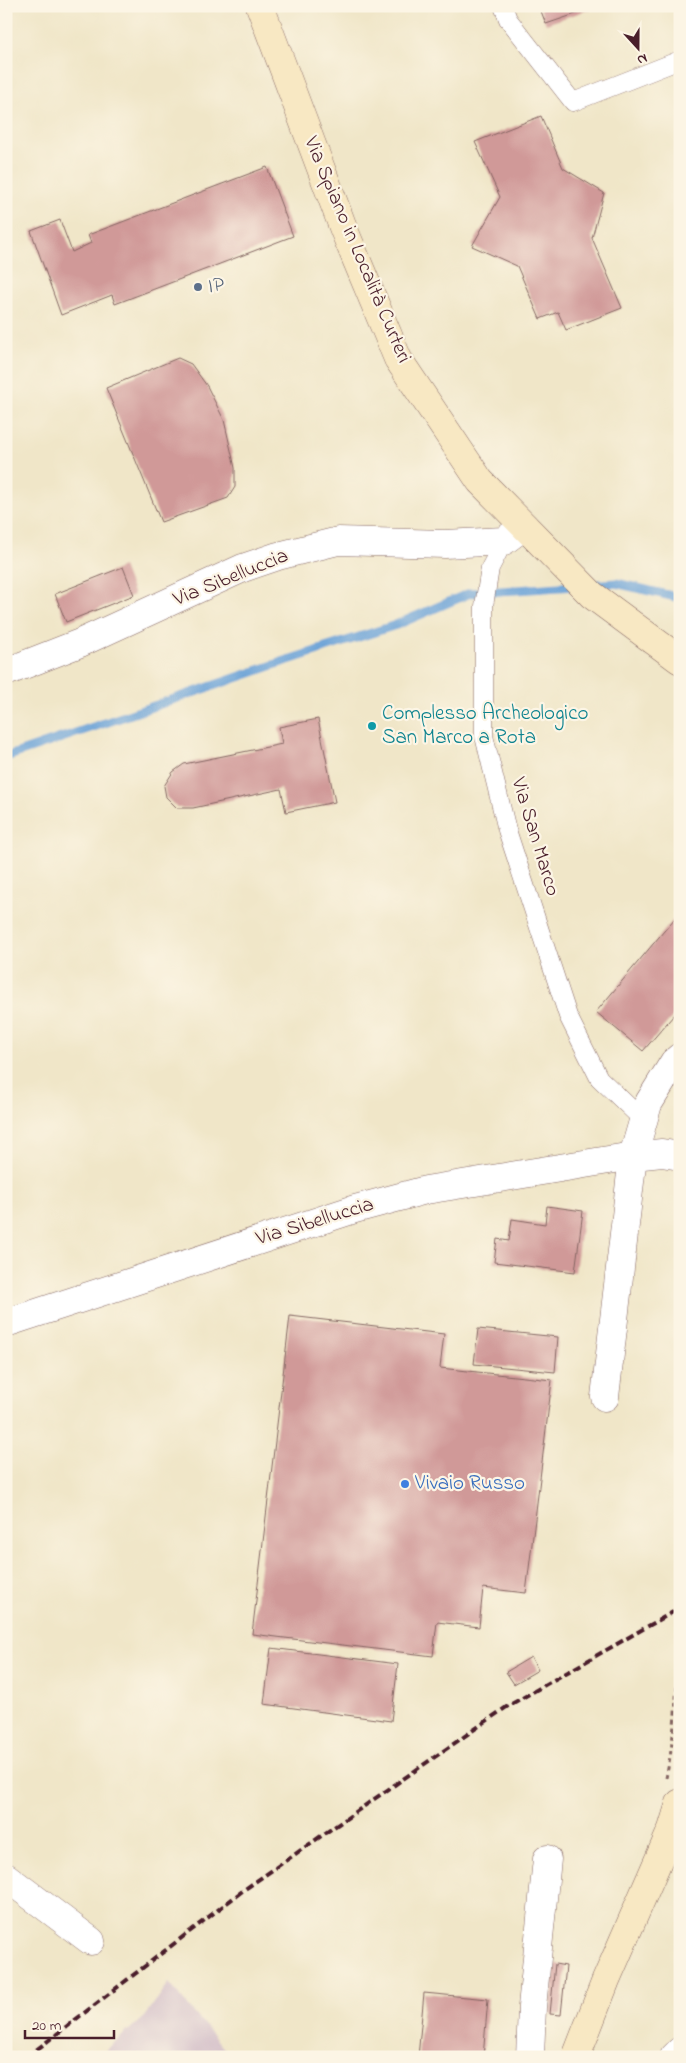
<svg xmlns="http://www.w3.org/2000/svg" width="686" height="2063" font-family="'Indie Flower',sans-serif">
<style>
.industrial{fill:#d2bdc8}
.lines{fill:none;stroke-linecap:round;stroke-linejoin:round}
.stream{stroke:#69a1d7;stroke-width:9}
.building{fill:#d09998}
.lane-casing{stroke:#846562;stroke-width:19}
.street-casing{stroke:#846562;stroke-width:29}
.secondary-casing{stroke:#846562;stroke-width:29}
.path{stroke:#846562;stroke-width:3;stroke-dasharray:4 4;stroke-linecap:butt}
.lane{stroke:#fff;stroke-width:18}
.street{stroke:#fff;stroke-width:28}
.secondary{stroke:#f8e8c3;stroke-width:28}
.rail{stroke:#4a1f2b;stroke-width:4;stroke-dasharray:8 4;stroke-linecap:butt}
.service-dot{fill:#5c6f8a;stroke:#fcf5e5;stroke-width:2}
.culture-dot{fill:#0f9aa8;stroke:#fcf5e5;stroke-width:2}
.shop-dot{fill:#3f7fe0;stroke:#fcf5e5;stroke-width:2}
.labels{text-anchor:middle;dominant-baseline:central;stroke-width:4.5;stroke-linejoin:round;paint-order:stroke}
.street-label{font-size:21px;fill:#4a1f2b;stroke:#fcf5e5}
.service-label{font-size:21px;fill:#4e5e75;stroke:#fcf5e5;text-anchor:start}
.culture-label{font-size:21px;fill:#0d838f;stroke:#fcf5e5;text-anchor:start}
.shop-label{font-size:21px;fill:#366cbe;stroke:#fcf5e5;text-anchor:start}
</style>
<rect width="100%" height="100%" fill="#fcf5e5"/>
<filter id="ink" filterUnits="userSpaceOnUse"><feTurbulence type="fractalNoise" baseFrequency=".02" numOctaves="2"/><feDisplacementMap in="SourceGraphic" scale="10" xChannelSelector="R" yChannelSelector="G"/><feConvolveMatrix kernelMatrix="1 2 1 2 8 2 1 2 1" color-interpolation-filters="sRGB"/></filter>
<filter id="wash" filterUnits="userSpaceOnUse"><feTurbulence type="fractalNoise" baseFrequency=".0096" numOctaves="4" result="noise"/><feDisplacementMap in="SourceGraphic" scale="20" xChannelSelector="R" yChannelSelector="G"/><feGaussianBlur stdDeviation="1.12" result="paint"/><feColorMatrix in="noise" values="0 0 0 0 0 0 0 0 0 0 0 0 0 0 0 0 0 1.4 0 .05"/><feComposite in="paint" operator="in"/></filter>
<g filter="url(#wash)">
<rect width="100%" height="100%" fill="#f0e6c8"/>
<!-- industrial -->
<path class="industrial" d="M 169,1983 L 231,2057 L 98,2057 L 144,2017 Z"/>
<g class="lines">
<!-- stream -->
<g class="stream">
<path d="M 590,585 L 616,583 L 680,598"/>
<path d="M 6,757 L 282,662 L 396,625 L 470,593 L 575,586"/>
</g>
</g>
<g id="blocks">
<!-- building -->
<g class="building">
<path d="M 539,6 L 596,6 L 596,7 L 546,24 Z"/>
<path d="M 541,116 L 563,168 L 604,193 L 592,238 L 622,308 L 566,330 L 558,312 L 540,319 L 517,266 L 472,246 L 500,197 L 475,142 Z"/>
<path d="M 267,167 L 293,236 L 115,304 L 112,295 L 61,315 L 31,231 L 60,220 L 72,252 L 91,243 L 88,235 Z"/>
<path d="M 178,358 L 191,364 L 207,386 L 224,420 L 235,468 L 235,487 L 228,498 L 161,522 L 106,388 Z"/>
<path d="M 123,567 L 134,595 L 66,622 L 55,594 Z"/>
<path d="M 318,719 L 335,802 L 286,812 L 281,789 L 193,808 L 177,808 L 166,797 L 164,786 L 173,772 L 184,764 L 282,744 L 279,727 Z"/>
<path d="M 680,912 L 680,1008 L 643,1051 L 596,1012 Z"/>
<path d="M 547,1206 L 583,1211 L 575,1272 L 494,1262 L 497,1239 L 509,1241 L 512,1219 L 545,1224 Z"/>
<path d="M 290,1316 L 444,1334 L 440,1368 L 552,1380 L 526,1593 L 483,1588 L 479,1627 L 437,1622 L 433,1656 L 252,1634 Z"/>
<path d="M 478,1329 L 558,1337 L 555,1372 L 474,1364 Z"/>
<path d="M 271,1648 L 398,1664 L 391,1721 L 264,1704 Z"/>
<path d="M 531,1657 L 538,1670 L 514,1684 L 506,1672 Z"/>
<path d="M 555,1964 L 566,1966 L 561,2015 L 550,2014 Z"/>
<path d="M 424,1993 L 488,1999 L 483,2057 L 418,2057 Z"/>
</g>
</g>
</g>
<g filter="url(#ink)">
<use href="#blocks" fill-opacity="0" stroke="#846562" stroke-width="1"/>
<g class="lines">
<defs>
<g id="lane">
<path d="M 503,6 L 508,19 L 573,102 L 680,60"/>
<path d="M 504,541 L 490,568 L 484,606 L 484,736 L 507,830 L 568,1016 L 599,1078 L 643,1120"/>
</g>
<g id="street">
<path d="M 6,672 L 80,643 L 243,568 L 278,556 L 338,541 L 445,544 L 504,541 L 524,526"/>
<path d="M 6,1323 L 355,1209 L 426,1190 L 633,1156 L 662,1153 L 680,1156"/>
<path d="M 605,1397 L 633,1156 L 648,1104 L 674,1062 L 680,1057"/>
<path d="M 6,1877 L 91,1941"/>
<path d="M 530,2057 L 532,2007 L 547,1859"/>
<path d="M 674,2057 L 680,2051"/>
</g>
<g id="secondary">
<path d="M 260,6 L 344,230 L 398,359 L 480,481 L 592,595 L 680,660"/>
<path d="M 576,2057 L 606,1980 L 672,1829 L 680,1803"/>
</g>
</defs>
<!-- lane casing -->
<use href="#lane" class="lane-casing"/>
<!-- street casing -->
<use href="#street" class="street-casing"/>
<!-- secondary casing -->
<use href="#secondary" class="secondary-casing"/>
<!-- path -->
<path class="path" d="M 666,1778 C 679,1718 677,1654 680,1592"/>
<!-- lane -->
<use href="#lane" class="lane"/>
<!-- street -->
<use href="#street" class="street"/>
<!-- secondary -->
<use href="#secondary" class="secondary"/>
<!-- rail -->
<path class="rail" d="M 27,2057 L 245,1889 L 508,1706 L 680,1608"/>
</g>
</g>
<!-- markers -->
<circle class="service-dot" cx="198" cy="287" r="5"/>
<circle class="culture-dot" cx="372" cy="726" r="5"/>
<circle class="shop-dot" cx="405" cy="1484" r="5"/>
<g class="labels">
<!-- street labels -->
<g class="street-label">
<text transform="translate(357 250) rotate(67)">Via Spiano in Località Curteri</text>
<text transform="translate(231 578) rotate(-22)">Via Sibelluccia</text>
<text transform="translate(535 837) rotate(73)">Via San Marco</text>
<text transform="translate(315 1222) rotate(-17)">Via Sibelluccia</text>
</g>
<!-- service labels -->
<g class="service-label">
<text x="208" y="287">IP</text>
</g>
<!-- culture labels -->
<g class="culture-label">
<text x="382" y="714">Complesso Archeologico<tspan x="382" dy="24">San Marco a Rota</tspan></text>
</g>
<!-- shop labels -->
<g class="shop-label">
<text x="415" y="1484">Vivaio Russo</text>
</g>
</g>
<!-- margin -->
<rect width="686" height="2063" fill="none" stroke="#fcf5e5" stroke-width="25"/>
<!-- north arrow -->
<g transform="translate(638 48) rotate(159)" stroke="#fcf5e5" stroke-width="4" paint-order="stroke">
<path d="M0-4L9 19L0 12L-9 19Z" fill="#4a1f2b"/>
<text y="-8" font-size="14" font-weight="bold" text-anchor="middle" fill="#4a1f2b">N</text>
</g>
<!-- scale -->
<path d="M25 2030v8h89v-8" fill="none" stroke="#4a1f2b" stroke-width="2.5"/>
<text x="32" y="2030" font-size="15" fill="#4a1f2b" stroke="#fcf5e5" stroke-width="4" paint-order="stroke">20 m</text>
</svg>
